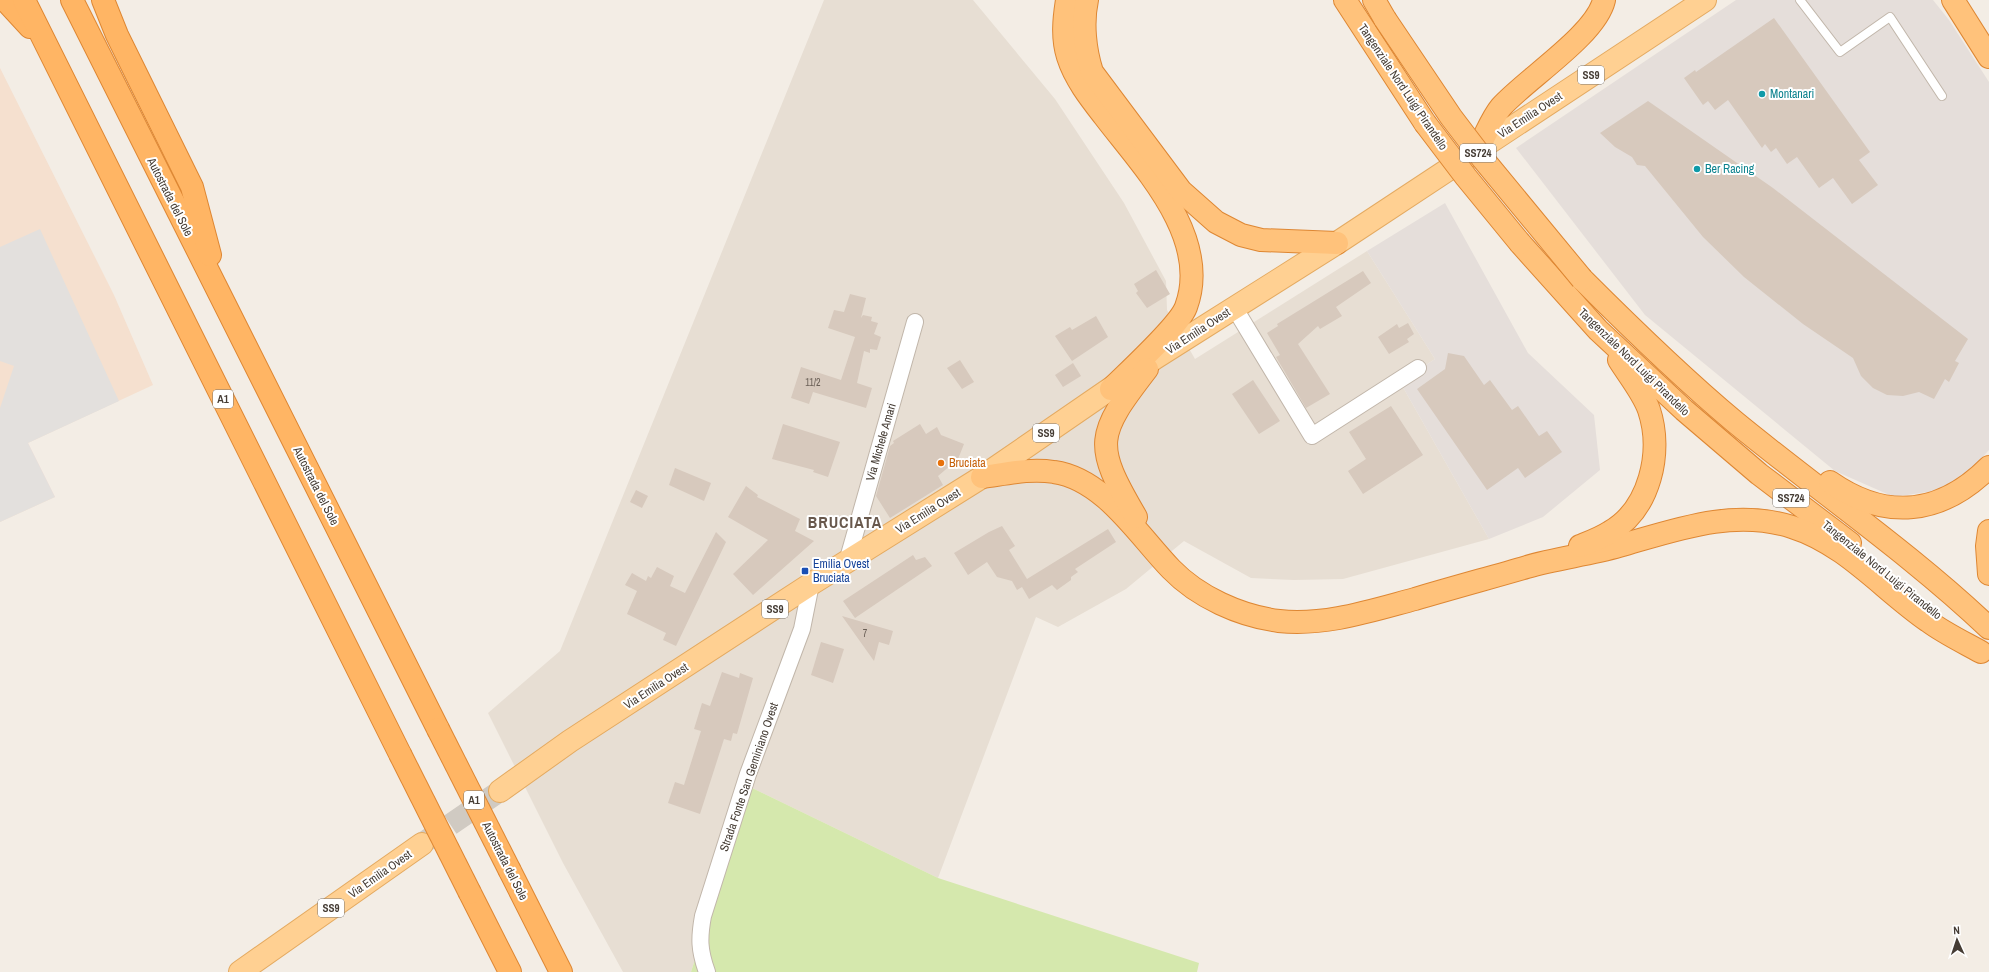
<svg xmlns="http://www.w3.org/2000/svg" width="1989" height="972" font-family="'Archivo Narrow',sans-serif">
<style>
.residential{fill:#e7ded3}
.commercial{fill:#f5e0cf}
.industrial{fill:#e5deda}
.green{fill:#d5e8ad}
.parking{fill:#e3e0dd}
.building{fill:#d7c9bd}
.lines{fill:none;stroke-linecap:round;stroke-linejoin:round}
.primary-tunnel{stroke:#d0cac2;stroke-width:22;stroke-dasharray:22 11;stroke-linecap:butt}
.service-casing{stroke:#c1b6aa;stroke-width:10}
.minor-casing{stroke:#c1b6aa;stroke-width:18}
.primary-casing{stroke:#e4aa61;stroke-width:24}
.trunk-casing{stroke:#de8733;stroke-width:24}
.motorway-casing{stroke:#de8733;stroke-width:24}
.service{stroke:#fff;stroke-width:8}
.minor{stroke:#fff;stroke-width:16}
.primary{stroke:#ffd092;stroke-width:22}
.trunk{stroke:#ffc27b;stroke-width:22}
.motorway{stroke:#ffb564;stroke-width:22}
.trunk-bridge-casing{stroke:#de8733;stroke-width:24;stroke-linecap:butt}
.motorway-bridge-casing{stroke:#de8733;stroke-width:24;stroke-linecap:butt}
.trunk-bridge{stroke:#ffc27b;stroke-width:22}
.motorway-bridge{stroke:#ffb564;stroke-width:22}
.culture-dot{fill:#0f9aa8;stroke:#fff;stroke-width:1.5}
.food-dot{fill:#e8710a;stroke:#fff;stroke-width:1.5}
.transit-dot{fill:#1a4fb4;stroke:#fff;stroke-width:1.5}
.labels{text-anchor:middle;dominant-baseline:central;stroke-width:4;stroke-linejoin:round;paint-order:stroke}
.number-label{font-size:10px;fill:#6a5f56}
.shield{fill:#fff;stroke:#7d7671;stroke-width:1}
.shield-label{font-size:11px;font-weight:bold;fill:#453c34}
.street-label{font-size:12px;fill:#453c34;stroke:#fff}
.culture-label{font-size:12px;fill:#0d838f;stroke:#fff;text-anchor:start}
.food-label{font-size:12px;fill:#c56008;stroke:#fff;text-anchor:start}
.transit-label{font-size:12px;fill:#164399;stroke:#fff;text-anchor:start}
.district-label{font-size:16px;font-weight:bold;letter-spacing:1px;fill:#68584c;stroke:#fff}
</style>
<rect width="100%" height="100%" fill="#f3ede5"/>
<!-- residential -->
<path class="residential" d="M 824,0 L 973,0 L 1055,99 L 1124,203 L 1166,281 L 1167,310 L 1195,359 L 1367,251 L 1435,359 L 1400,382 L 1489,539 L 1343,579 L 1294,580 L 1251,578 L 1184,541 L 1126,589 L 1058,627 L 1036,617 L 938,878 L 750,787 L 691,972 L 623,972 L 563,863 L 488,713 L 560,651 Z"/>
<!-- commercial -->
<path class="commercial" d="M 0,68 L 114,295 L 153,385 L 28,443 L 55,497 L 0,522 Z"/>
<!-- industrial -->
<g class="industrial">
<path d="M 1736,0 L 1933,0 L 1949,20 L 1989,82 L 1989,450 L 1969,472 L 1940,490 L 1894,497 L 1835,471 L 1645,315 L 1516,148 Z"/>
<path d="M 1445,203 L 1528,353 L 1594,415 L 1600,470 L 1543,517 L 1489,539 L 1400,382 L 1435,359 L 1367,251 Z"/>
</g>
<!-- green -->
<path class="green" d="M 750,787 L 938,878 L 1199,963 L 1197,972 L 691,972 Z"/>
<!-- parking -->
<path class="parking" d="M 40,229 L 119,401 L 28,443 L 55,497 L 0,522 L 0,408 L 14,366 L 0,361 L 0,247 Z"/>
<!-- building -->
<g class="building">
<path d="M 1774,18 L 1870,152 L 1859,160 L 1878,185 L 1852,204 L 1833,178 L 1819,188 L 1797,157 L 1787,164 L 1776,148 L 1771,152 L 1765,144 L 1762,148 L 1728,100 L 1715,110 L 1708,101 L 1703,105 L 1684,78 L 1695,70 L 1696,72 Z"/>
<path d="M 1648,101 L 1773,188 L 1968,339 L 1955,361 L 1959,363 L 1949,382 L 1945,379 L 1934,399 L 1919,392 L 1903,396 L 1887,395 L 1873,388 L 1861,376 L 1853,358 L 1803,324 L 1744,277 L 1703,237 L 1645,166 L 1637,165 L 1632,157 L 1615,147 L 1600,133 Z"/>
<path d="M 1156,270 L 1170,294 L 1147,308 L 1136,293 L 1138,291 L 1134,284 Z"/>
<path d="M 1363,271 L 1371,283 L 1336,307 L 1342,316 L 1320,329 L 1318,326 L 1298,344 L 1330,394 L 1306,408 L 1276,357 L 1280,355 L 1267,333 L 1278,326 L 1277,324 Z"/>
<path d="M 850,294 L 866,298 L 861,318 L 863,315 L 872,317 L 871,321 L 878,323 L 874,334 L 881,337 L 877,350 L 870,349 L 870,353 L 864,351 L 857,383 L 872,388 L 866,408 L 813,392 L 809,404 L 791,398 L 801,367 L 841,380 L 855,337 L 828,328 L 834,310 L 844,312 Z"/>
<path d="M 1096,316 L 1108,337 L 1072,361 L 1055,336 L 1070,327 L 1072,330 Z"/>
<path d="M 1408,323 L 1414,334 L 1407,339 L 1409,342 L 1389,354 L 1378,337 L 1397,324 L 1399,328 Z"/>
<path d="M 1448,353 L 1464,356 L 1484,385 L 1490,380 L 1512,410 L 1518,406 L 1539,436 L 1547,431 L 1562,452 L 1525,478 L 1518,468 L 1487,490 L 1417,389 L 1445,369 Z"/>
<path d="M 960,360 L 974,382 L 962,389 L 947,368 Z"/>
<path d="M 1073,363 L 1081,376 L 1063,387 L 1055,375 Z"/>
<path d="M 1253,380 L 1280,421 L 1259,434 L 1232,394 Z"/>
<path d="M 1391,406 L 1423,455 L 1363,494 L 1348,471 L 1366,459 L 1349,432 Z"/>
<path d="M 783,424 L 840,442 L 828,477 L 813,472 L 814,470 L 772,459 Z"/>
<path d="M 920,424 L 926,434 L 937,427 L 941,435 L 964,444 L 958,459 L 938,476 L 943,485 L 890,518 L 876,496 L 890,446 L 894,443 L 893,441 Z"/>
<path d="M 675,468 L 711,483 L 704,501 L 669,485 Z"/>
<path d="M 746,486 L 758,495 L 757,497 L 800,519 L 795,531 L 814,541 L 753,595 L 733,574 L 768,540 L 728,517 Z"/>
<path d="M 636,490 L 648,496 L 642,508 L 630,502 Z"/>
<path d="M 1002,526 L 1015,546 L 1009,550 L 1027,579 L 1108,529 L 1116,542 L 1075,569 L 1078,572 L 1071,577 L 1071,580 L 1057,590 L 1052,585 L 1029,599 L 1022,587 L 1017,590 L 1012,581 L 997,577 L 987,562 L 968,575 L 954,553 L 989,532 Z"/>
<path d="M 716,532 L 726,542 L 676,646 L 663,640 L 666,633 L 627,614 L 637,591 L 625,585 L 632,573 L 646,581 L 648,576 L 651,578 L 657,567 L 674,576 L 670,586 L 685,593 Z"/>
<path d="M 913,555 L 916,560 L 925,557 L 932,566 L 855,618 L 843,601 Z"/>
<path d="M 842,616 L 893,631 L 889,645 L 879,642 L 874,661 Z"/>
<path d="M 821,642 L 844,649 L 833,683 L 811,675 Z"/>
<path d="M 722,672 L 739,678 L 740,673 L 753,678 L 737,734 L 733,733 L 731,741 L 724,739 L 700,814 L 668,803 L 675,782 L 684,785 L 701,731 L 694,729 L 702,703 L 710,706 Z"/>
</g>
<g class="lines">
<!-- primary-tunnel -->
<path class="primary-tunnel" d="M 423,843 L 500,791"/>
<defs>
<path id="service" d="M 1800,0 L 1840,52 L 1890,17 L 1942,96"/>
<g id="minor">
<path d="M 1234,307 L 1312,436 L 1418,368"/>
<path d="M 847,562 L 915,322"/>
<path d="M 707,972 C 699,950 699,938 703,916 L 748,774 L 802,629 L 811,584"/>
</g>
<g id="primary">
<path d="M 500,791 L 570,741 L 811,584 L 982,477 L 1155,358 L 1337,243 L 1705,0"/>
<path d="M 240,972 L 422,844"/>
</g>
<g id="trunk">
<path d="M 1067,0 C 1064,19 1062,38 1068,57 C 1075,79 1090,98 1104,116 C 1142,166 1212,237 1186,307 C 1179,326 1128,372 1111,389"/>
<path d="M 1087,0 C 1082,23 1085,50 1092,72 L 1181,191 L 1216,222 L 1241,235 L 1261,240 L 1337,243"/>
<path d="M 1345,0 L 1425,123"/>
<path d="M 1374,0 L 1385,19"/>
<path d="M 1953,0 L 1989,57"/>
<path d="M 1477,150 C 1485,137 1491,119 1501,107 C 1526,79 1596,35 1604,0"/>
<path d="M 1520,243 L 1598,330 L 1684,410 L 1759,474 L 1850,543"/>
<path d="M 1582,279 C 1631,328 1681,377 1735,422 C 1819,491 1910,553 1989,628"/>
<path d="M 982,477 C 1005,474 1030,468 1054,472 C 1104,479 1138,535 1171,569 C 1198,597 1240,616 1279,621 C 1325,626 1370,611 1415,599 C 1452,588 1489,578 1527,567 C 1557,558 1588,555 1619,546 C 1675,530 1733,508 1792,527 C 1846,544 1883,590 1928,621 C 1944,633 1963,642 1981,652"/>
<path d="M 1830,482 C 1886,521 1941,515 1989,467"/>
<path d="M 1136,517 C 1093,444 1096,435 1147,369"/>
<path d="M 1989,531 L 1987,546 L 1989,574"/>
<path d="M 1580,546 C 1590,542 1601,538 1610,532 C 1650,509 1663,452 1649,410 C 1643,393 1629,376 1619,360"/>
</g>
<g id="motorway">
<path d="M 5,0 L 30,27"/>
<path d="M 24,0 L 400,754"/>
<path d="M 72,0 L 438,729"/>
<path d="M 103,0 L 117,35 L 192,187 L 210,255"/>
<path d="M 510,871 L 561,972"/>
<path d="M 470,893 L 510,972"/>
</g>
</defs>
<!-- service casing -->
<use href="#service" class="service-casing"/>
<!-- minor casing -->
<use href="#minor" class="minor-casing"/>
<!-- primary casing -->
<use href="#primary" class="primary-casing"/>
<!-- trunk casing -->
<use href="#trunk" class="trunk-casing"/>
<!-- motorway casing -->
<use href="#motorway" class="motorway-casing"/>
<!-- service -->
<use href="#service" class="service"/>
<!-- minor -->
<use href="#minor" class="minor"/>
<!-- primary -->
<use href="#primary" class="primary"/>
<!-- trunk -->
<use href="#trunk" class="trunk"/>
<!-- motorway -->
<use href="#motorway" class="motorway"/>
<defs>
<g id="trunk-bridge">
<path d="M 1385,19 L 1451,117 L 1483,159 L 1582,279"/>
<path d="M 1425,123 L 1466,177 L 1520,243"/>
</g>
<g id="motorway-bridge">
<path d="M 438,729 L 510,871"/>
<path d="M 400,754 L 470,893"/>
</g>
</defs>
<!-- trunk-bridge casing -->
<use href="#trunk-bridge" class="trunk-bridge-casing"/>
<!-- motorway-bridge casing -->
<use href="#motorway-bridge" class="motorway-bridge-casing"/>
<!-- trunk-bridge -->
<use href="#trunk-bridge" class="trunk-bridge"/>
<!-- motorway-bridge -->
<use href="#motorway-bridge" class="motorway-bridge"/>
</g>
<!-- markers -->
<g class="culture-dot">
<circle cx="1762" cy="94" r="4"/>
<circle cx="1697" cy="169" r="4"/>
</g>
<circle class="food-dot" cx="941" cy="463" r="4"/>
<rect class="transit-dot" x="801" y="567" width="8" height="8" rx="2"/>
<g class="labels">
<!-- number labels -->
<g class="number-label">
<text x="813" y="382">11/2</text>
<text x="865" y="633">7</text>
</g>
<!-- shield labels -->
<g class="shield">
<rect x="1578" y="66" width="26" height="18" rx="3"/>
<rect x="1460" y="144" width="36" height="18" rx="3"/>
<rect x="213" y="390" width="20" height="18" rx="3"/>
<rect x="1033" y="424" width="26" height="18" rx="3"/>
<rect x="1773" y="489" width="36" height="18" rx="3"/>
<rect x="762" y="600" width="26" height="18" rx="3"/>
<rect x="464" y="791" width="20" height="18" rx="3"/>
<rect x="318" y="899" width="26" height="18" rx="3"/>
</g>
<g class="shield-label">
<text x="1591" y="75">SS9</text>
<text x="1478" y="153">SS724</text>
<text x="223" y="399">A1</text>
<text x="1046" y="433">SS9</text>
<text x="1791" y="498">SS724</text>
<text x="775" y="609">SS9</text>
<text x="474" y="800">A1</text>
<text x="331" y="908">SS9</text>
</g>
<!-- street labels -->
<g class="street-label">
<text transform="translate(1403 87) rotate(56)">Tangenziale Nord Luigi Pirandello</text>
<text transform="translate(1530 115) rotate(-33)">Via Emilia Ovest</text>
<text transform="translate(170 197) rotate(63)">Autostrada del Sole</text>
<text transform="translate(1198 331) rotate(-33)">Via Emilia Ovest</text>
<text transform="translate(1634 362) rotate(44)">Tangenziale Nord Luigi Pirandello</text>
<text transform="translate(881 442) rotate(-74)">Via Michele Amari</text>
<text transform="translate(316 486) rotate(63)">Autostrada del Sole</text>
<text transform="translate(928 511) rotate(-32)">Via Emilia Ovest</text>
<text transform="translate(1882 570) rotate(39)">Tangenziale Nord Luigi Pirandello</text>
<text transform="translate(656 686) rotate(-33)">Via Emilia Ovest</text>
<text transform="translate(749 777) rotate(-71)">Strada Fonte San Geminiano Ovest</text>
<text transform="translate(505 861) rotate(63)">Autostrada del Sole</text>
<text transform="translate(380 874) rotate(-35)">Via Emilia Ovest</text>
</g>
<!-- culture labels -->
<g class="culture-label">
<text x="1770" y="94">Montanari</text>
<text x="1705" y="169">Ber Racing</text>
</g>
<!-- food labels -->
<g class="food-label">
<text x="949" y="463">Bruciata</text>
</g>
<!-- transit labels -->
<g class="transit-label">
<text x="813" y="564">Emilia Ovest<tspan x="813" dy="14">Bruciata</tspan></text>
</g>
<!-- district labels -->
<g class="district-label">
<text x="845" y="522">BRUCIATA</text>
</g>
</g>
<!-- north arrow -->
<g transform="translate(1957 940) rotate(357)" stroke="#ffffff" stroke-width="3" paint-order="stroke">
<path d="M0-3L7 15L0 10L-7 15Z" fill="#453c34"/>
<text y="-6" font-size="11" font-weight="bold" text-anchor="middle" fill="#453c34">N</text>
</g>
</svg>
